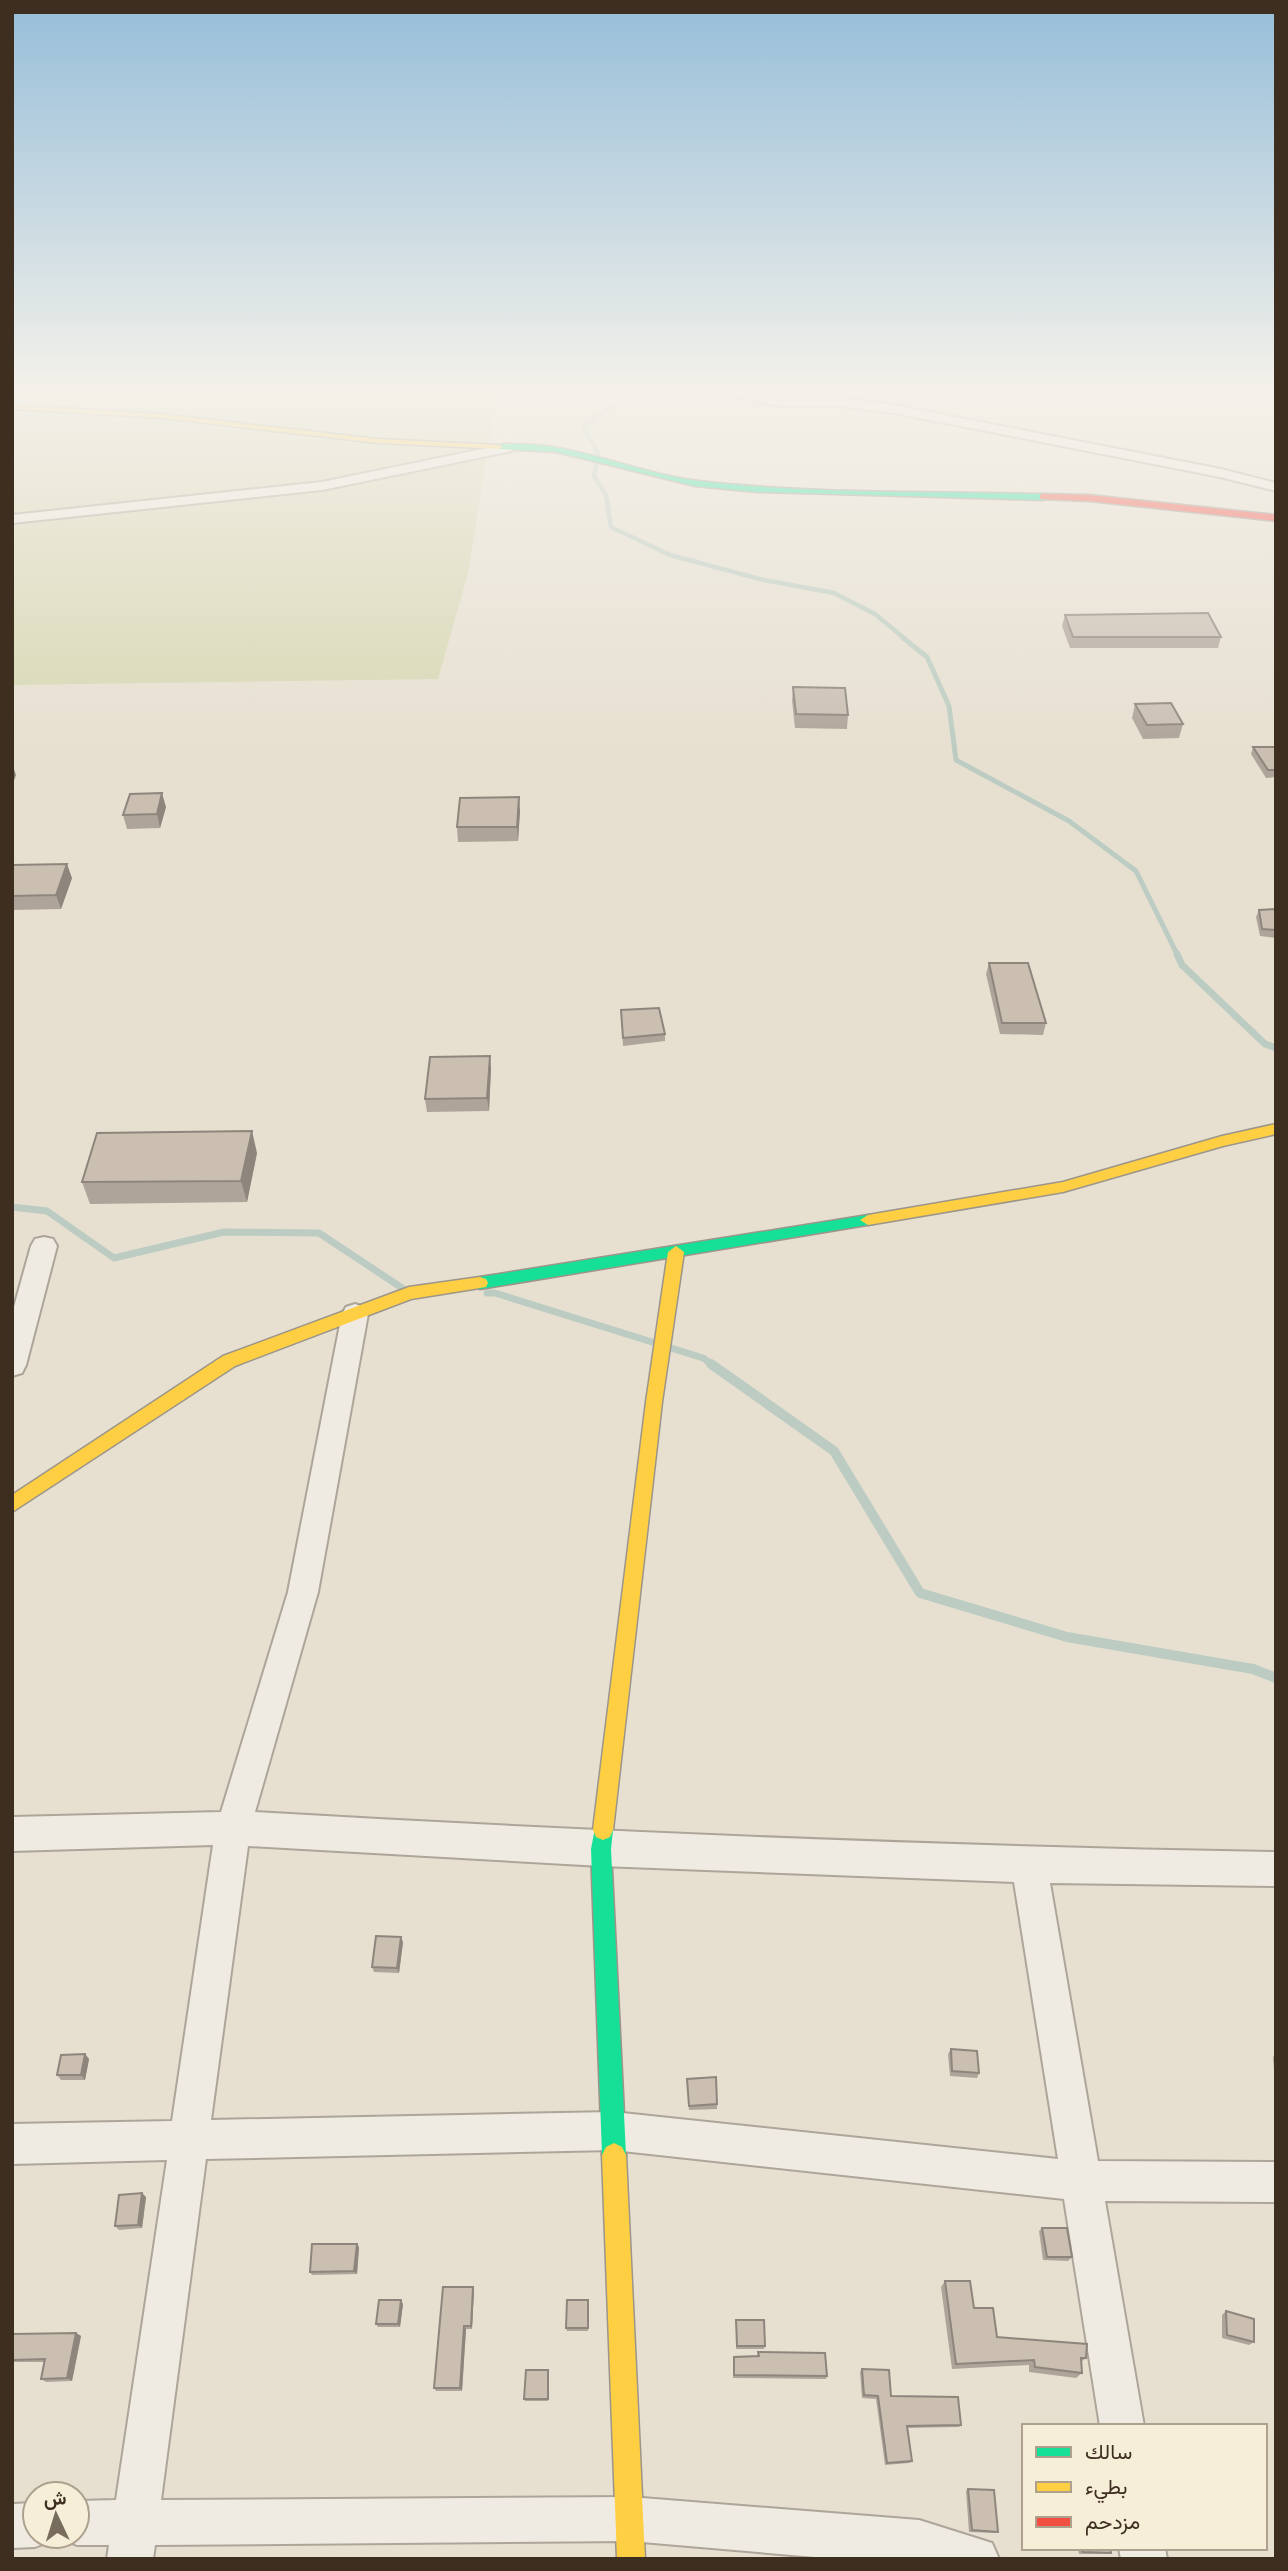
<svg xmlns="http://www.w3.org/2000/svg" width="1288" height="2571" font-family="'Roboto Serif',Vazirmatn,serif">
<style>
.green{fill:#d6d7b3}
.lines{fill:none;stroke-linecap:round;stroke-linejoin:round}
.stream-far3{stroke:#bcccc2;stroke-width:4.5}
.stream-far2{stroke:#bcccc2;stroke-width:5}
.stream-far1{stroke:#bcccc2;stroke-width:7}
.stream{stroke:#bcccc2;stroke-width:10}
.street-casing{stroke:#ada599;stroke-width:4}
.fast-casing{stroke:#9c958a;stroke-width:3}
.slow-casing{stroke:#9c958a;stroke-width:3}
.jam-casing{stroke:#9c958a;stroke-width:3}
.street{fill:#efebe3;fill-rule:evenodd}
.fast{fill:#16e098;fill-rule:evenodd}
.slow{fill:#ffcf43;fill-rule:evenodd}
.jam{fill:#f24e42;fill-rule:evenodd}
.wall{fill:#afa499}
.shaded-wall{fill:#8e867d}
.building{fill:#cbbfb2;stroke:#8e867d;stroke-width:2}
</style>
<rect width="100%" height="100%" fill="#e7e0d1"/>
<!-- green -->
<path class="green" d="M 12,391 L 497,391 L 468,573 L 438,679 L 12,685 Z"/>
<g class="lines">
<!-- stream-far3 -->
<path class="stream-far3" d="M 624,391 L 620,401 L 583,427 L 598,453 L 594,476 L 606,495 L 611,527 L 670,555 L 764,580 L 834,593 L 875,614 L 904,638"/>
<!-- stream-far2 -->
<path class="stream-far2" d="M 902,637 L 927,657 L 949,706 L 956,760 L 1069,821 L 1136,871 L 1178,956"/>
<!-- stream-far1 -->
<g class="stream-far1">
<path d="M 1177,954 L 1182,965 L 1265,1044 L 1276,1048"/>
<path d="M 12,1207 L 47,1211 L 114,1258 L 224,1232 L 319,1233 L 402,1288"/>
<path d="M 487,1293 L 495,1293 L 652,1342"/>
<path d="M 671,1348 L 703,1358 L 713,1365"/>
</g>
<!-- stream -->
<path class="stream" d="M 711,1364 L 834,1451 L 920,1593 L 1067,1637 L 1253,1669 L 1276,1678"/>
<defs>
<g id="street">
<path d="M 721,391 L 745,391 L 780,398 L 840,398 L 894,405 L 1221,469 L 1276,483 L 1276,491 L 1220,477 L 894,413 L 840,406 L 780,406 L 722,394 Z"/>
<path d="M 507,444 L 514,448 L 512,451 L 322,490 L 12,523 L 12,515 L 322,482 Z"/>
<path d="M 44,1237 L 53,1239 L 57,1246 L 26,1365 L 22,1373 L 12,1376 L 12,1314 L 31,1246 L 35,1239 Z"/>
<path d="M 355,1304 L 364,1307 L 368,1314 L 318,1592 L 255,1812 C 595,1832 935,1846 1276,1852 L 1276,1886 L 1050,1883 L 1098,2161 L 1276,2162 L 1276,2202 L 1105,2201 L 1144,2426 L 1100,2426 L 1064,2199 L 613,2150 L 206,2159 L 161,2500 L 630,2497 L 919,2520 L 992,2543 L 999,2559 L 838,2559 L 630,2541 L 155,2545 L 153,2559 L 107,2559 L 109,2545 L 77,2545 L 61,2539 L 60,2536 L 77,2536 L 77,2501 L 116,2500 L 167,2160 L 12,2164 L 12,2124 L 172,2121 L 213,1845 L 12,1851 L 12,1817 L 221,1812 L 288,1592 L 342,1314 L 346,1307 ZM 248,1846 L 601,1866 L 1014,1882 L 1058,2159 L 613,2112 L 211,2120 Z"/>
<path d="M 35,2503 L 35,2536 L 53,2536 L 51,2541 L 35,2547 L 12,2548 L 12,2504 Z"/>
<path d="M 1119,2548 L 1165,2548 L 1167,2559 L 1121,2559 Z"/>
</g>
<g id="fast">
<path d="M 496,445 C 565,437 631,473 699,481 C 812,494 929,491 1043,494 L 1047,497 L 1043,500 L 758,492 L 695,486 L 556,452 L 499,449 L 495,447 Z"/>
<path d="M 868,1215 L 873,1216 L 876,1220 L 873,1224 L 480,1289 L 472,1283 L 480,1277 Z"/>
<path d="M 603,1820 L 610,1823 L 613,1830 L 611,1849 L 626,2155 L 622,2163 L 614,2167 L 606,2163 L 602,2155 L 591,1849 L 596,1823 Z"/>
</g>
<g id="slow">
<path d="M 12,405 L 162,414 L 378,439 L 499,445 L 503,447 L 499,449 L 378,443 L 162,418 L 12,409 Z"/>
<path d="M 1276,1124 L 1276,1134 L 1223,1146 L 1063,1192 L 868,1225 L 860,1220 L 868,1215 L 1063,1182 L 1222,1136 Z"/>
<path d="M 676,1246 L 684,1252 L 662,1402 L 613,1830 L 610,1837 L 603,1840 L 596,1837 L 593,1830 L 646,1402 L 668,1252 Z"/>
<path d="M 480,1277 L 486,1279 L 488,1283 L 486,1287 L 411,1299 L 235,1366 L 12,1512 L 12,1495 L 223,1356 L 409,1287 Z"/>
<path d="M 614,2143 L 622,2147 L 626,2155 L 645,2559 L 617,2559 L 602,2155 L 606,2147 Z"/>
</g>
<path id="jam" d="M 1043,494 L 1089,495 L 1276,515 L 1276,521 L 1089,501 L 1040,499 L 1040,495 Z"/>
</defs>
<!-- street casing -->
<use href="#street" class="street-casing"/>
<!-- fast casing -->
<use href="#fast" class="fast-casing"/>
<!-- slow casing -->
<use href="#slow" class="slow-casing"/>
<!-- jam casing -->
<use href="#jam" class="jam-casing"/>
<!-- street -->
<use href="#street" class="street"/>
<!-- fast -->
<use href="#fast" class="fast"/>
<!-- slow -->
<use href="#slow" class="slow"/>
<!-- jam -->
<use href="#jam" class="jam"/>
</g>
<!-- wall -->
<g class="wall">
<path d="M 1065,615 L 1221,637 L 1218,648 L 1070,648 L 1062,626 Z"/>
<path d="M 793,687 L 848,715 L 847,729 L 795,728 L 792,701 Z"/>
<path d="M 1135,704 L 1183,724 L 1179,738 L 1143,739 L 1132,718 Z"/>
<path d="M 1253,747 L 1276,747 L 1276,777 L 1266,778 L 1251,754 Z"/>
<path d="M 166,807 L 160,828 L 127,829 L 123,815 Z"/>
<path d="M 520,811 L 518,841 L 458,842 L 457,827 Z"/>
<path d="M 12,865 L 72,878 L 61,909 L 12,910 Z"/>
<path d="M 1276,909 L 1276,938 L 1260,936 L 1256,917 L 1259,910 Z"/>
<path d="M 989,963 L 1046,1023 L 1043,1035 L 1000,1034 L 986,974 Z"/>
<path d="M 621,1010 L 665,1034 L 665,1041 L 623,1046 Z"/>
<path d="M 491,1068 L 489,1111 L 427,1112 L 425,1099 Z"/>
<path d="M 257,1153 L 247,1202 L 90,1204 L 82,1182 Z"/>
<path d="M 403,1942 L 399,1973 L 374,1972 L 372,1967 Z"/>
<path d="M 951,2049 L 979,2073 L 977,2078 L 950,2076 L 948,2054 Z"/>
<path d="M 85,2054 L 89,2059 L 85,2080 L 61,2080 L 57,2075 Z"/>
<path d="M 1276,2054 L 1276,2081 L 1275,2081 L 1273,2057 Z"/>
<path d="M 687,2079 L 717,2104 L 717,2109 L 689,2110 Z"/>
<path d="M 146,2197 L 142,2228 L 119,2230 L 115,2226 Z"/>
<path d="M 1042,2228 L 1072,2257 L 1068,2261 L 1043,2260 L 1039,2231 Z"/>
<path d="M 359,2247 L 357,2274 L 312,2275 L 310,2272 Z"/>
<path d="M 945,2281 L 974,2308 L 997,2337 L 1086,2358 L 1081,2362 L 1082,2373 L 1076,2378 L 1029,2372 L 1029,2365 L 952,2369 L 941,2287 Z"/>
<path d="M 473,2287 L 474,2290 L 472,2329 L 466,2329 L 462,2391 L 436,2391 L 434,2388 Z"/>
<path d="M 588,2300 L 588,2331 L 567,2331 L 566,2328 Z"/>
<path d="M 403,2304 L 400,2327 L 378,2327 L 376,2324 Z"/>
<path d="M 1226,2311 L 1254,2342 L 1249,2345 L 1222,2338 L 1222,2315 Z"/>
<path d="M 736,2320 L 765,2346 L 764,2349 L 736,2349 Z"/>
<path d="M 76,2333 L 81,2336 L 72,2381 L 46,2382 L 41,2379 L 44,2362 L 12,2362 L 12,2338 Z"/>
<path d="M 758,2352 L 827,2376 L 826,2379 L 733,2378 L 734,2357 L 757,2356 Z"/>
<path d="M 862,2369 L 891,2396 L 961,2425 L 959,2427 L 907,2428 L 912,2461 L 909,2463 L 885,2465 L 876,2399 L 862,2398 L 860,2372 Z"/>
<path d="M 549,2373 L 548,2401 L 525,2401 L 524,2399 Z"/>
<path d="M 968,2489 L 998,2532 L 995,2533 L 969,2532 L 966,2491 Z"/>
<path d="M 1078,2548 L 1110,2548 L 1111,2553 L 1106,2554 L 1079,2554 Z"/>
</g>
<!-- shaded-wall -->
<g class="shaded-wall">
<path d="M 12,763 L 16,775 L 12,786 Z"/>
<path d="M 162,793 L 166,807 L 160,828 L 157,814 Z"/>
<path d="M 519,797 L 520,811 L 518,841 L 517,827 Z"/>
<path d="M 67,864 L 72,878 L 61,909 L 56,895 Z"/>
<path d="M 490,1056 L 491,1068 L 489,1111 L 487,1098 Z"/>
<path d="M 252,1131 L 257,1153 L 247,1202 L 241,1181 Z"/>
<path d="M 401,1937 L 403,1942 L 399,1973 L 397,1968 Z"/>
<path d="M 85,2054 L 89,2059 L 85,2080 L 81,2075 Z"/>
<path d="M 142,2193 L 146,2197 L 142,2228 L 138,2225 Z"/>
<path d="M 357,2244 L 359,2247 L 357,2274 L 354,2271 Z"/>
<path d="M 473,2287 L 474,2290 L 472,2329 L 471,2326 Z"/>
<path d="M 401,2300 L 403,2304 L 400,2327 L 398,2324 Z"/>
<path d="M 464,2326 L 466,2329 L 462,2391 L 460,2388 Z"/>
<path d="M 76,2333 L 81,2336 L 72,2381 L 67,2378 Z"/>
</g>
<!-- building -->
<g class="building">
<path d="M 1208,613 L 1221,637 L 1073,637 L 1065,615 Z"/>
<path d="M 793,687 L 845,688 L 848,715 L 796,714 Z"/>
<path d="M 1171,703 L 1183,724 L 1147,725 L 1135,704 Z"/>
<path d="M 1253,747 L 1276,747 L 1276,770 L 1268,770 Z"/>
<path d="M 162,793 L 157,814 L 123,815 L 130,794 Z"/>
<path d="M 519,797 L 517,827 L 457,827 L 460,798 Z"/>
<path d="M 67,864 L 56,895 L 12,896 L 12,865 Z"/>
<path d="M 1276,909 L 1276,930 L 1262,929 L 1259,910 Z"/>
<path d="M 989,963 L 1028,963 L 1046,1023 L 1002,1023 Z"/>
<path d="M 659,1008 L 665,1034 L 623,1038 L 621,1010 Z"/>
<path d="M 490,1056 L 487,1098 L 425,1099 L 430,1057 Z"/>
<path d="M 252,1131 L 241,1181 L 82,1182 L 97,1133 Z"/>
<path d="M 376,1936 L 401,1937 L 397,1968 L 372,1967 Z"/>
<path d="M 951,2049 L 977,2051 L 979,2073 L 952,2071 Z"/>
<path d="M 85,2054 L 81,2075 L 57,2075 L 61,2055 Z"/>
<path d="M 716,2077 L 717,2104 L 689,2106 L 687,2079 Z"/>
<path d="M 142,2193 L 138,2225 L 115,2226 L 119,2195 Z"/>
<path d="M 1042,2228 L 1067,2228 L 1072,2257 L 1047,2257 Z"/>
<path d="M 312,2244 L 357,2244 L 354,2271 L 310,2272 Z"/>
<path d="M 945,2281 L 970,2281 L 974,2308 L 993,2308 L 997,2337 L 1087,2344 L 1086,2358 L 1081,2358 L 1082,2373 L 1035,2367 L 1034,2360 L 956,2364 Z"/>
<path d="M 443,2287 L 473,2287 L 471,2326 L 464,2326 L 460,2388 L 434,2388 Z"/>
<path d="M 379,2300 L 401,2300 L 398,2324 L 376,2324 Z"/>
<path d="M 567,2300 L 588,2300 L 588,2328 L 566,2328 Z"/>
<path d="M 1226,2311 L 1254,2319 L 1254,2342 L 1227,2335 Z"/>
<path d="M 736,2320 L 764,2320 L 765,2346 L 737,2346 Z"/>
<path d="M 76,2333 L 67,2378 L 41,2379 L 45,2359 L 12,2360 L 13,2334 Z"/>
<path d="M 758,2352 L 825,2353 L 827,2376 L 734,2375 L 734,2357 L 759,2356 Z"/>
<path d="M 862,2369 L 889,2370 L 891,2396 L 958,2397 L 961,2425 L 907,2426 L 912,2461 L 887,2463 L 878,2396 L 864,2395 Z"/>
<path d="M 526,2370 L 548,2370 L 548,2399 L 524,2399 Z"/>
<path d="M 968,2489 L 994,2490 L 998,2532 L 972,2530 Z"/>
<path d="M 1082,2548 L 1110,2548 L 1111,2553 L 1083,2552 Z"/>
</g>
<!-- sky -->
<linearGradient id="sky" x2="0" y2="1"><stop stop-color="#96bed9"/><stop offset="0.52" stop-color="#f4f1ea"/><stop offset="1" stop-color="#f4f1ea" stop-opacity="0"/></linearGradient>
<rect width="1288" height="751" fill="url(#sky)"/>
<!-- border -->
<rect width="1288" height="2571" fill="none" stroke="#3d2e20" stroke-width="28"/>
<!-- legend -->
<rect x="1022" y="2424" width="245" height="126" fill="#f7eed8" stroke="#ada18e" stroke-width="2"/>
<rect x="1036" y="2447" width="35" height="10" fill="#16e098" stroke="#ada18e" stroke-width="2"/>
<text x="1085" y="2459" font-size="21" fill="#3d2e20">سالك</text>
<rect x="1036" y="2482" width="35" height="10" fill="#ffcf43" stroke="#ada18e" stroke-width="2"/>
<text x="1085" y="2494" font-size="21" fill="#3d2e20">بطيء</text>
<rect x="1036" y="2517" width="35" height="10" fill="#f24e42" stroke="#ada18e" stroke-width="2"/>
<text x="1085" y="2529" font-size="21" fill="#3d2e20">مزدحم</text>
<!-- north arrow -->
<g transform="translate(56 2515) rotate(356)"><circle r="33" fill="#f7eed8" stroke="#ada18e" stroke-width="2"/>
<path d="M0-5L12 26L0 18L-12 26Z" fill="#786c5e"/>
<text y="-10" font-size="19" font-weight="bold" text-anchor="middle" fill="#3d2e20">ش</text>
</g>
</svg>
